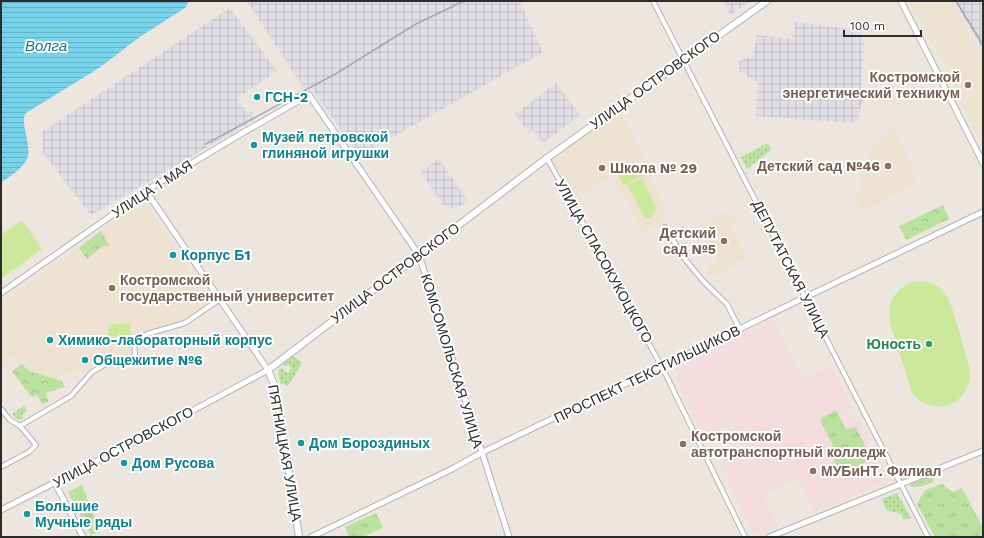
<svg xmlns="http://www.w3.org/2000/svg" width="984" height="538" font-family="'Work Sans',sans-serif">
<style>
.industrial{fill:url(#industrial-grid)}
.education{fill:#eee2d0}
.medical{fill:#f3dde0}
.grass{fill:url(#grass-dots)}
.forest{fill:url(#forest-crowns)}
.park{fill:url(#park-tufts)}
.pitch{fill:#cce89b}
.water{fill:url(#water-rules)}
.lines{fill:none;stroke-linecap:round;stroke-linejoin:round}
.minor-casing{stroke:#b0b2bc;stroke-width:6}
.tertiary-casing{stroke:#b0b2bc;stroke-width:7}
.secondary-casing{stroke:#b0b2bc;stroke-width:8}
.minor{stroke:#fff;stroke-width:4}
.tertiary{stroke:#fff;stroke-width:5}
.secondary{stroke:#fff;stroke-width:6}
.rail{stroke:#a2a6b6;stroke-width:1.5}
.education-dot{fill:#8d6e63;stroke:#fff;stroke-width:1.5}
.culture-dot{fill:#0f9aa8;stroke:#fff;stroke-width:1.5}
.leisure-dot{fill:#2e9e5b;stroke:#fff;stroke-width:1.5}
.labels{text-anchor:middle;dominant-baseline:central;stroke-width:4;stroke-linejoin:round;paint-order:stroke}
.education-label{font-size:14px;font-weight:bold;fill:#785e54;stroke:#fff;text-anchor:start}
.street-label{font-size:14px;fill:#2c2c2c;stroke:#fff}
.culture-label{font-size:14px;font-weight:bold;fill:#0d838f;stroke:#fff;text-anchor:start}
.leisure-label{font-size:14px;font-weight:bold;fill:#27864d;stroke:#fff;text-anchor:end}
.water-label{font-size:15px;font-style:italic;fill:#13749a;stroke:#fff}
</style>
<defs>
<pattern id="industrial-grid" width="8" height="8" patternUnits="userSpaceOnUse"><rect width="8" height="8" fill="#e1dfe6"/><path d="M0 4h8M4 0v8" fill="none" stroke="#c1c0c5"/></pattern>
<pattern id="grass-dots" width="8" height="8" patternUnits="userSpaceOnUse"><rect width="8" height="8" fill="#bae19e"/><path d="M2 2h.1M6 6h.1" fill="none" stroke="#a0c188" stroke-width="1.8" stroke-linecap="round"/></pattern>
<pattern id="forest-crowns" width="20" height="18" patternUnits="userSpaceOnUse"><rect width="20" height="18" fill="#bae19e"/><path d="M2 6a3 3 0 1 1 6 0M12 15a3 3 0 1 1 6 0" fill="none" stroke="#a0c188"/></pattern>
<pattern id="park-tufts" width="24" height="20" patternUnits="userSpaceOnUse"><rect width="24" height="20" fill="#bae19e"/><path d="M3 7l-1-3M5 7V3M7 7l1-3M15 17l-1-3M17 17v-4M19 17l1-3" fill="none" stroke="#a0c188"/></pattern>
<pattern id="water-rules" width="6" height="5" patternUnits="userSpaceOnUse"><rect width="6" height="5" fill="#77d3ea"/><path d="M0 2.5h6" fill="none" stroke="#67b5c9"/></pattern>
</defs>
<rect width="100%" height="100%" fill="#ede6df"/>
<!-- industrial -->
<g class="industrial">
<path d="M 252,1 L 519,1 L 543,52 L 359,156 L 310,86 L 305,90 L 248,3 Z"/>
<path d="M 724,1 L 750,1 L 730,15 Z"/>
<path d="M 955,1 L 983,1 L 983,50 L 961,13 Z"/>
<path d="M 230,8 L 277,71 L 237,98 L 247,113 L 251,110 L 253,114 L 251,116 L 254,120 L 91,215 L 42,152 L 42,132 Z"/>
<path d="M 795,22 L 857,30 L 864,41 L 861,92 L 864,100 L 860,108 L 858,122 L 852,123 L 756,116 L 758,82 L 740,72 L 739,61 L 753,56 L 757,35 L 792,39 Z"/>
<path d="M 556,83 L 580,115 L 543,143 L 533,130 L 529,133 L 515,114 Z"/>
<path d="M 439,159 L 468,201 L 456,209 L 442,204 L 421,172 Z"/>
</g>
<!-- education -->
<g class="education">
<path d="M 909,1 L 952,1 L 974,43 L 983,55 L 983,148 L 939,55 Z"/>
<path d="M 618,110 L 641,150 L 665,213 L 660,222 L 643,232 L 613,176 L 573,198 L 551,159 Z"/>
<path d="M 893,127 L 918,182 L 873,207 L 861,208 L 856,199 L 871,151 Z"/>
<path d="M 144,201 L 200,286 L 201,291 L 209,302 L 181,322 L 131,339 L 133,356 L 92,363 L 92,371 L 61,374 L 61,380 L 29,371 L 17,354 L 1,364 L 1,304 L 101,230 Z"/>
<path d="M 731,210 L 736,219 L 730,223 L 747,257 L 713,278 L 707,268 L 719,259 L 702,225 Z"/>
</g>
<!-- medical -->
<path class="medical" d="M 772,319 L 804,379 L 830,366 L 833,370 L 853,409 L 848,412 L 853,421 L 858,419 L 890,480 L 813,512 L 799,478 L 764,496 L 778,527 L 754,535 L 718,462 L 744,451 L 731,424 L 705,435 L 678,381 L 675,368 Z"/>
<!-- grass -->
<g class="grass">
<path d="M 768,143 L 771,150 L 747,169 L 741,157 Z"/>
<path d="M 293,356 L 302,363 L 288,386 L 280,383 L 278,369 L 283,369 L 287,373 L 290,371 L 291,368 L 289,365 L 284,366 L 282,364 Z"/>
<path d="M 25,405 L 26,412 L 22,415 L 23,420 L 16,418 L 12,414 Z"/>
<path d="M 932,475 L 934,481 L 923,486 L 911,487 L 910,484 Z"/>
<path d="M 897,493 L 911,518 L 904,520 L 901,514 C 888,510 887,515 882,499 Z"/>
</g>
<!-- forest -->
<g class="forest">
<path d="M 943,205 L 949,219 L 906,240 L 899,226 Z"/>
<path d="M 101,231 L 110,246 L 103,246 L 87,259 L 79,248 Z"/>
<path d="M 22,364 L 29,371 L 62,381 L 65,387 L 46,393 L 48,401 L 43,405 L 37,395 L 32,397 L 29,394 L 12,371 Z"/>
</g>
<!-- park -->
<g class="park">
<path d="M 836,410 L 846,429 L 856,427 L 871,458 L 855,469 L 839,472 L 829,450 L 833,446 L 820,419 Z"/>
<path d="M 942,484 L 953,492 L 962,488 L 983,528 L 983,534 L 977,537 L 935,537 L 917,504 L 925,490 Z"/>
<path d="M 82,485 L 100,531 L 91,535 L 68,492 Z"/>
<path d="M 376,513 L 383,527 L 363,537 L 349,537 L 345,527 Z"/>
</g>
<!-- pitch -->
<g class="pitch">
<path d="M 637,165 L 643,175 L 624,185 L 619,176 Z"/>
<path d="M 642,178 L 657,209 L 651,218 L 645,218 L 627,185 Z"/>
<path d="M 22,220 L 42,249 L 1,279 L 1,235 Z"/>
<path d="M 916,281 C 947,280 951,304 958,327 C 961,340 965,353 969,366 C 976,402 935,421 912,393 L 890,322 C 886,302 897,286 916,281 Z"/>
<path d="M 130,323 L 131,335 L 109,337 L 108,325 Z"/>
</g>
<!-- water -->
<path class="water" d="M 1,1 L 189,1 L 185,8 L 141,36 L 99,68 L 26,113 C 19,122 33,146 27,159 C 22,169 10,176 1,183 Z"/>
<g class="lines">
<defs>
<g id="minor">
<path d="M 653,1 L 928,537"/>
<path d="M 547,158 L 664,371 L 745,537"/>
<path d="M 665,227 L 684,258 L 704,282 L 727,304 L 740,330"/>
<path d="M 1,409 L 10,420 L 20,426 L 36,445 L 29,452 L 1,467"/>
<path d="M 20,426 L 71,396 L 92,372 L 104,365 L 133,358 L 135,354 L 134,341 L 147,334 L 185,323 L 220,299"/>
</g>
<g id="tertiary">
<path d="M 901,1 L 983,163"/>
<path d="M 1,293 L 152,187 L 244,132 L 309,95 L 419,255 L 509,537"/>
<path d="M 55,483 L 83,537"/>
<path d="M 1,510 L 136,441 L 268,370 L 146,191"/>
<path d="M 311,537 L 452,469 L 481,453 L 983,212"/>
<path d="M 769,537 L 983,451"/>
</g>
<path id="secondary" d="M 299,537 L 276,389 L 268,370 L 547,158 L 767,1"/>
</defs>
<!-- minor casing -->
<use href="#minor" class="minor-casing"/>
<!-- tertiary casing -->
<use href="#tertiary" class="tertiary-casing"/>
<!-- secondary casing -->
<use href="#secondary" class="secondary-casing"/>
<!-- minor -->
<use href="#minor" class="minor"/>
<!-- tertiary -->
<use href="#tertiary" class="tertiary"/>
<!-- secondary -->
<use href="#secondary" class="secondary"/>
<!-- rail -->
<g class="rail">
<path d="M 956,1 L 983,45"/>
<path d="M 206,144 L 337,73 L 416,24 L 464,1"/>
</g>
</g>
<!-- markers -->
<g class="education-dot">
<circle cx="968" cy="85" r="4"/>
<circle cx="888" cy="166" r="4"/>
<circle cx="602" cy="168" r="4"/>
<circle cx="724" cy="241" r="4"/>
<circle cx="112" cy="288" r="4"/>
<circle cx="683" cy="444" r="4"/>
<circle cx="813" cy="471" r="4"/>
</g>
<g class="culture-dot">
<circle cx="257" cy="97" r="4"/>
<circle cx="254" cy="145" r="4"/>
<circle cx="173" cy="255" r="4"/>
<circle cx="50" cy="340" r="4"/>
<circle cx="85" cy="360" r="4"/>
<circle cx="301" cy="443" r="4"/>
<circle cx="124" cy="463" r="4"/>
<circle cx="27" cy="514" r="4"/>
</g>
<circle class="leisure-dot" cx="929" cy="344" r="4"/>
<g class="labels">
<!-- education labels -->
<g class="education-label">
<text x="960" y="77" text-anchor="end">Костромской<tspan x="960" dy="16">энергетический техникум</tspan></text>
<text x="880" y="166" text-anchor="end">Детский сад №46</text>
<text x="610" y="168">Школа № 29</text>
<text x="716" y="233" text-anchor="end">Детский<tspan x="716" dy="16">сад №5</tspan></text>
<text x="120" y="280">Костромской<tspan x="120" dy="16">государственный университет</tspan></text>
<text x="691" y="436">Костромской<tspan x="691" dy="16">автотранспортный колледж</tspan></text>
<text x="821" y="471">МУБиНТ. Филиал</text>
</g>
<!-- street labels -->
<g class="street-label">
<text transform="translate(655 80) rotate(-36)">УЛИЦА ОСТРОВСКОГО</text>
<text transform="translate(152 189) rotate(-33)">УЛИЦА 1 МАЯ</text>
<text transform="translate(604 261) rotate(61)">УЛИЦА СПАСОКУКОЦКОГО</text>
<text transform="translate(791 269) rotate(63)">ДЕПУТАТСКАЯ УЛИЦА</text>
<text transform="translate(395 273) rotate(-37)">УЛИЦА ОСТРОВСКОГО</text>
<text transform="translate(452 361) rotate(73)">КОМСОМОЛЬСКАЯ УЛИЦА</text>
<text transform="translate(647 374) rotate(-26)">ПРОСПЕКТ ТЕКСТИЛЬЩИКОВ</text>
<text transform="translate(123 447) rotate(-28)">УЛИЦА ОСТРОВСКОГО</text>
<text transform="translate(285 453) rotate(80)">ПЯТНИЦКАЯ УЛИЦА</text>
</g>
<!-- culture labels -->
<g class="culture-label">
<text x="265" y="97">ГСН-2</text>
<text x="262" y="137">Музей петровской<tspan x="262" dy="16">глиняной игрушки</tspan></text>
<text x="181" y="255">Корпус Б1</text>
<text x="58" y="340">Химико-лабораторный корпус</text>
<text x="93" y="360">Общежитие №6</text>
<text x="309" y="443">Дом Бороздиных</text>
<text x="132" y="463">Дом Русова</text>
<text x="35" y="506">Большие<tspan x="35" dy="16">Мучные ряды</tspan></text>
</g>
<!-- leisure labels -->
<g class="leisure-label">
<text x="921" y="344">Юность</text>
</g>
<!-- water labels -->
<g class="water-label">
<text x="46" y="46">Волга</text>
</g>
</g>
<!-- border -->
<rect width="984" height="538" fill="none" stroke="#2c2c2c" stroke-width="4"/>
<!-- scale -->
<path d="M844 30v6h77v-6" fill="none" stroke="#2c2c2c" stroke-width="2"/>
<text x="850" y="30" font-size="12" fill="#2c2c2c" stroke="#ffffff" stroke-width="3" paint-order="stroke">100 m</text>
</svg>
